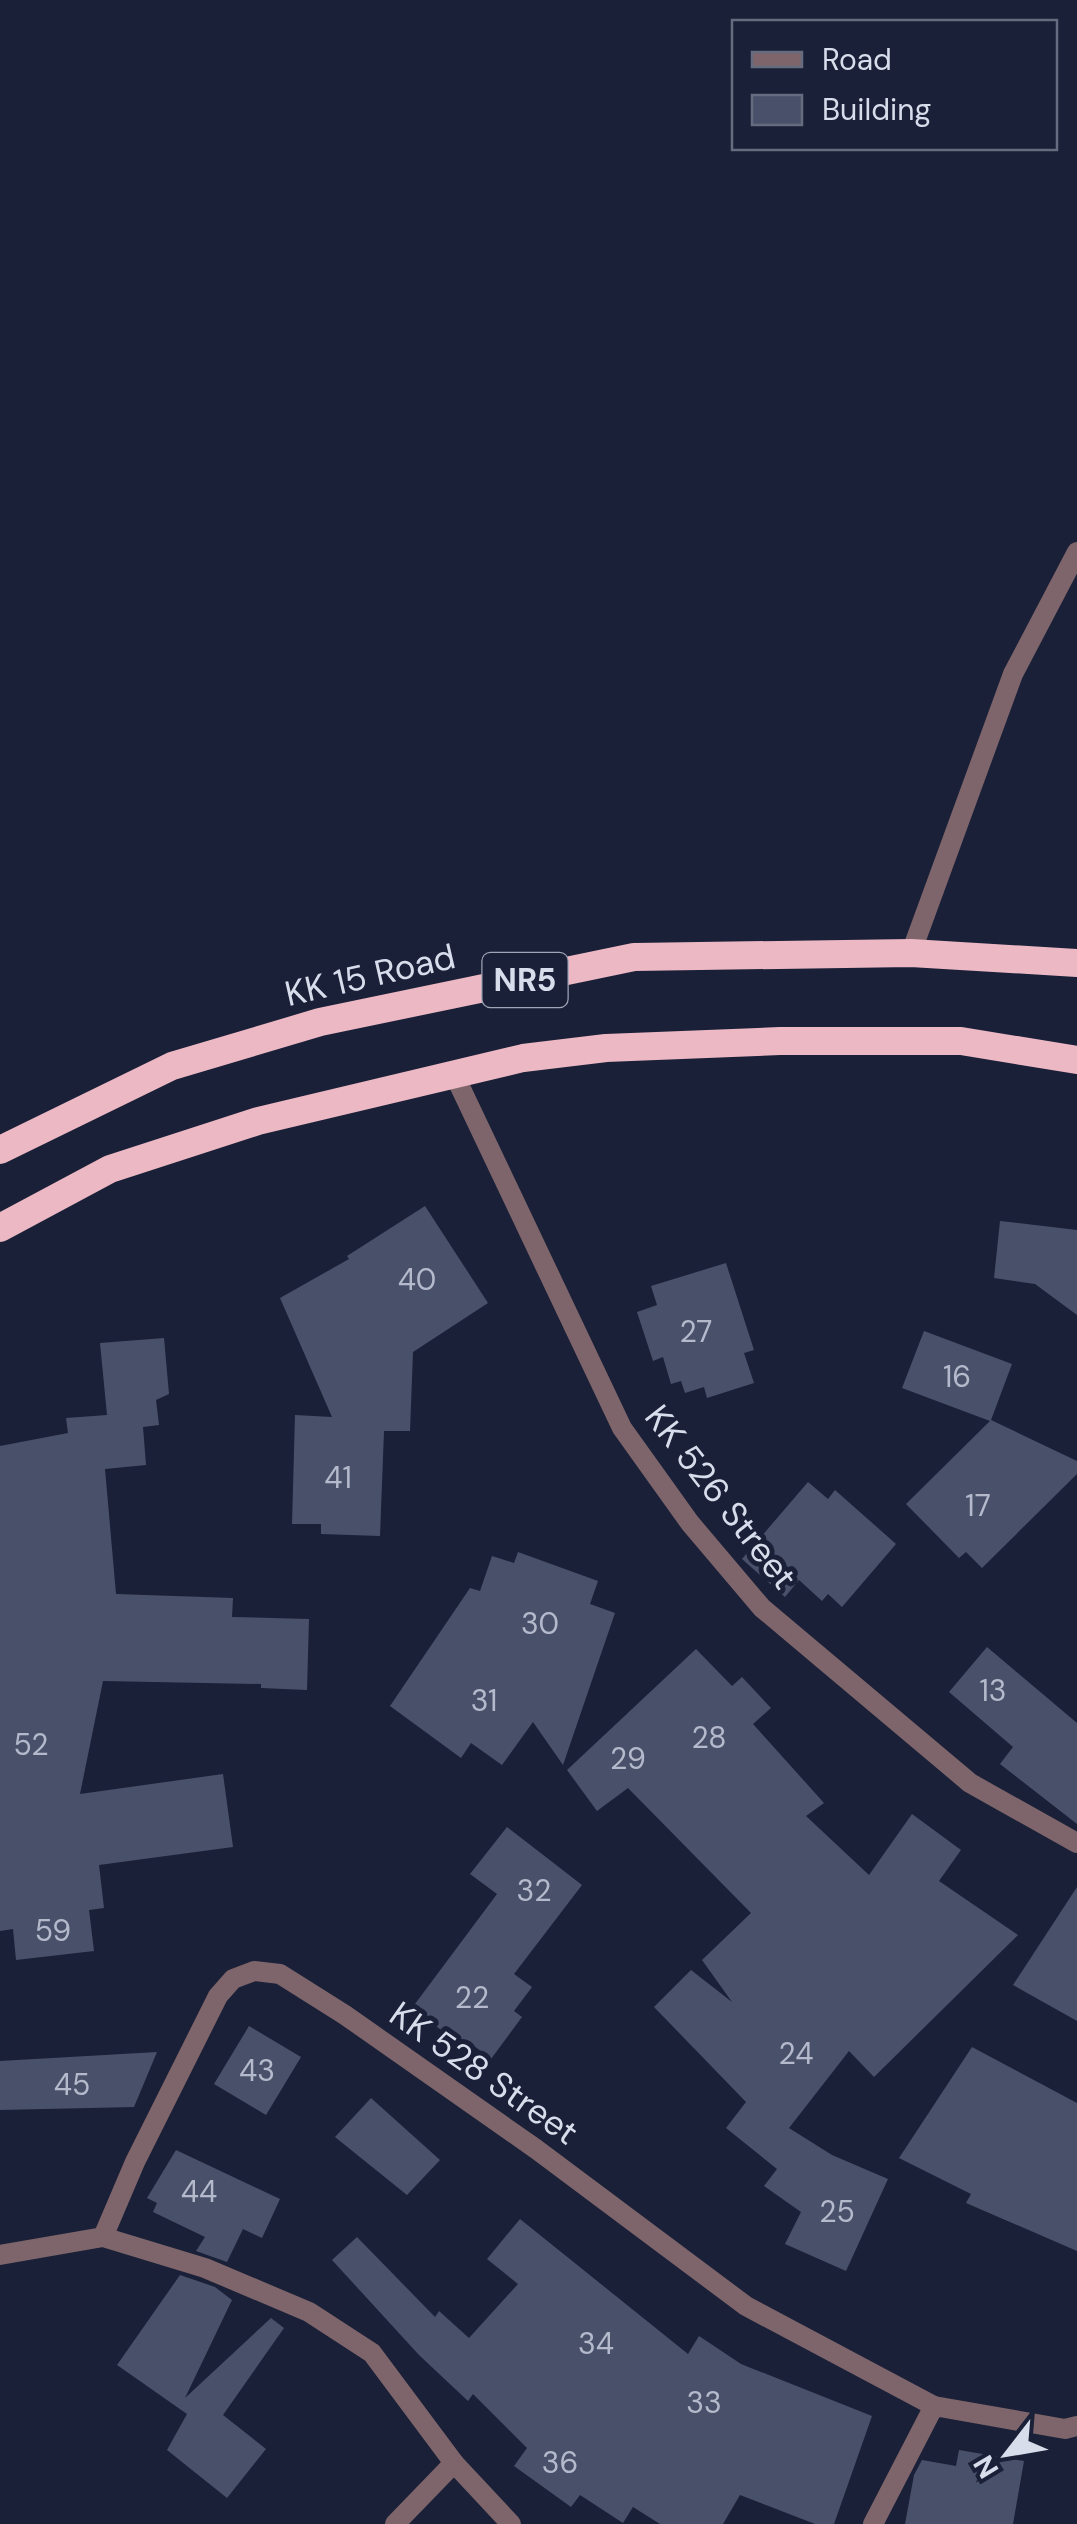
<svg xmlns="http://www.w3.org/2000/svg" width="1077" height="2524" font-family="'DM Sans',sans-serif">
<style>
.building{fill:#49516a}
.lines{fill:none;stroke-linecap:round;stroke-linejoin:round}
.minor{stroke:#7e656b;stroke-width:20}
.trunk{stroke:#ecb8c4;stroke-width:28}
.labels{text-anchor:middle;dominant-baseline:central;stroke-width:10;stroke-linejoin:round;paint-order:stroke}
.number-label{font-size:30px;fill:#b4bacc}
.shield{fill:#1a2037;stroke:#9fa4b6;stroke-width:2.5}
.shield-label{font-size:32px;font-weight:bold;fill:#d8ddec}
.street-label{font-size:35px;fill:#d8ddec;stroke:#1a2037}
</style>
<rect width="100%" height="100%" fill="#1a2037"/>
<!-- building -->
<g class="building">
<path d="M 425,1206 L 488,1303 L 413,1352 L 410,1431 L 384,1431 L 380,1536 L 321,1534 L 321,1524 L 292,1524 L 295,1415 L 332,1417 L 280,1298 L 349,1259 L 347,1256 Z"/>
<path d="M 1000,1221 L 1077,1230 L 1077,1315 L 1035,1284 L 994,1278 Z"/>
<path d="M 726,1263 L 754,1350 L 744,1353 L 754,1383 L 707,1398 L 704,1387 L 685,1393 L 681,1381 L 671,1384 L 663,1357 L 653,1361 L 637,1312 L 657,1305 L 651,1286 Z"/>
<path d="M 924,1331 L 1012,1364 L 991,1420 L 1077,1461 L 1077,1474 L 982,1568 L 966,1552 L 959,1558 L 906,1504 L 990,1421 L 902,1388 Z"/>
<path d="M 164,1338 L 169,1394 L 156,1400 L 159,1425 L 143,1427 L 146,1465 L 105,1469 L 116,1594 L 233,1598 L 232,1617 L 309,1619 L 307,1690 L 261,1688 L 261,1684 L 103,1681 L 80,1794 L 223,1774 L 233,1847 L 99,1865 L 104,1908 L 89,1910 L 94,1951 L 16,1960 L 13,1929 L 0,1931 L 0,1446 L 68,1433 L 66,1418 L 107,1415 L 100,1343 Z"/>
<path d="M 808,1482 L 828,1499 L 835,1490 L 896,1544 L 842,1607 L 828,1594 L 822,1601 L 799,1580 L 785,1597 L 742,1559 Z"/>
<path d="M 518,1552 L 598,1581 L 590,1604 L 615,1613 L 563,1765 L 533,1722 L 502,1765 L 471,1743 L 461,1758 L 390,1706 L 470,1588 L 480,1591 L 492,1556 L 514,1563 Z"/>
<path d="M 987,1647 L 1077,1723 L 1077,1824 L 1000,1764 L 1013,1747 L 949,1692 Z"/>
<path d="M 696,1649 L 732,1686 L 742,1677 L 771,1708 L 753,1724 L 824,1803 L 806,1816 L 869,1875 L 912,1814 L 961,1850 L 939,1881 L 1018,1935 L 874,2077 L 849,2051 L 789,2128 L 832,2155 L 888,2179 L 846,2271 L 785,2244 L 801,2212 L 764,2186 L 777,2169 L 726,2128 L 746,2102 L 654,2007 L 691,1970 L 732,2002 L 702,1960 L 751,1913 L 628,1788 L 597,1811 L 567,1770 Z"/>
<path d="M 507,1827 L 582,1885 L 514,1974 L 532,1987 L 514,2011 L 522,2017 L 491,2059 L 469,2042 L 465,2048 L 412,2008 L 497,1894 L 470,1874 Z"/>
<path d="M 1077,1887 L 1077,2021 L 1013,1985 Z"/>
<path d="M 249,2026 L 301,2057 L 266,2115 L 214,2084 Z"/>
<path d="M 972,2047 L 1077,2103 L 1077,2251 L 966,2203 L 971,2194 L 899,2158 Z"/>
<path d="M 157,2052 L 134,2107 L 0,2110 L 0,2061 Z"/>
<path d="M 371,2098 L 440,2160 L 407,2195 L 335,2137 Z"/>
<path d="M 176,2150 L 280,2199 L 262,2238 L 243,2229 L 227,2262 L 196,2251 L 205,2237 L 153,2212 L 157,2203 L 147,2198 Z"/>
<path d="M 520,2219 L 688,2354 L 699,2336 L 741,2364 L 872,2416 L 834,2524 L 815,2524 L 740,2495 L 723,2524 L 660,2524 L 633,2507 L 623,2523 L 580,2495 L 571,2507 L 514,2466 L 527,2448 L 473,2394 L 468,2401 L 419,2355 L 332,2260 L 357,2237 L 435,2317 L 439,2311 L 469,2338 L 518,2284 L 487,2259 Z"/>
<path d="M 180,2275 L 215,2287 L 232,2300 L 185,2398 L 271,2318 L 284,2328 L 223,2415 L 266,2449 L 227,2498 L 167,2450 L 187,2414 L 117,2365 Z"/>
<path d="M 959,2450 L 1024,2461 L 1013,2524 L 905,2524 L 914,2475 L 922,2460 L 956,2466 Z"/>
</g>
<g class="lines">
<!-- minor -->
<g class="minor">
<path d="M 911,953 L 1013,674 L 1077,552"/>
<path d="M 454,1074 L 622,1428 L 690,1523 L 762,1608 L 970,1783 L 1077,1843"/>
<path d="M 103,2237 L 135,2162 L 218,1996 L 233,1979 L 254,1971 L 280,1974 L 345,2015 L 536,2149 L 746,2306 L 934,2406"/>
<path d="M 0,2255 L 103,2237 L 205,2268 L 309,2312 L 372,2353 L 454,2463 L 511,2524"/>
<path d="M 395,2524 L 454,2463"/>
<path d="M 873,2524 L 934,2406 L 1065,2429 L 1077,2426"/>
</g>
<!-- trunk -->
<g class="trunk">
<path d="M 0,1150 L 172,1066 L 320,1022 L 634,957 L 911,953 L 1077,963"/>
<path d="M 0,1228 L 110,1169 L 258,1121 L 523,1058 L 606,1048 L 780,1041 L 961,1041 L 1077,1060"/>
</g>
</g>
<g class="labels">
<!-- number labels -->
<g class="number-label">
<text x="417" y="1279">40</text>
<text x="696" y="1331">27</text>
<text x="957" y="1376">16</text>
<text x="338" y="1477">41</text>
<text x="978" y="1505">17</text>
<text x="540" y="1623">30</text>
<text x="993" y="1690">13</text>
<text x="484" y="1700">31</text>
<text x="709" y="1737">28</text>
<text x="31" y="1744">52</text>
<text x="628" y="1758">29</text>
<text x="534" y="1890">32</text>
<text x="53" y="1930">59</text>
<text x="472" y="1997">22</text>
<text x="796" y="2053">24</text>
<text x="257" y="2070">43</text>
<text x="72" y="2084">45</text>
<text x="199" y="2191">44</text>
<text x="837" y="2211">25</text>
<text x="596" y="2343">34</text>
<text x="704" y="2402">33</text>
<text x="560" y="2462">36</text>
</g>
<!-- shield labels -->
<rect class="shield" x="482.5" y="953" width="85" height="54" rx="8"/>
<g class="shield-label">
<text x="525" y="980">NR5</text>
</g>
<!-- street labels -->
<g class="street-label">
<text transform="translate(370 975) rotate(-13)">KK 15 Road</text>
<text transform="translate(721 1497) rotate(52)">KK 526 Street</text>
<text transform="translate(484 2073) rotate(35)">KK 528 Street</text>
</g>
</g>
<!-- legend -->
<rect x="732" y="20" width="325" height="130" fill="#1a2037" stroke="#666c7f" stroke-width="2.5"/>
<rect x="752" y="52" width="50" height="15" fill="#7e656b" stroke="#666c7f" stroke-width="2.5"/>
<text x="822" y="70" font-size="30" fill="#d8ddec">Road</text>
<rect x="752" y="95" width="50" height="30" fill="#49516a" stroke="#666c7f" stroke-width="2.5"/>
<text x="822" y="120" font-size="30" fill="#d8ddec">Building</text>
<!-- north arrow -->
<g transform="translate(1007 2454) rotate(239)" stroke="#1a2037" stroke-width="8" paint-order="stroke">
<path d="M0-8L18 38L0 25L-18 38Z" fill="#d8ddec"/>
<text y="-15" font-size="28" font-weight="bold" text-anchor="middle" fill="#d8ddec">N</text>
</g>
</svg>
